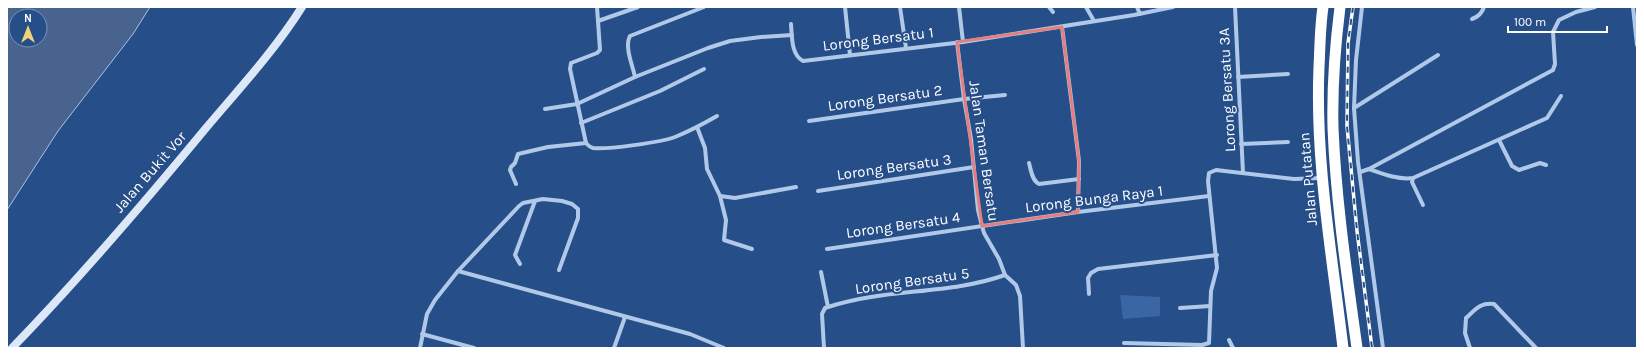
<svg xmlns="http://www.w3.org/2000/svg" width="1644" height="355" font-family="Karla,sans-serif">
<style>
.green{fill:#3a67a4}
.water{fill:#48648e;stroke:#a6c3e9;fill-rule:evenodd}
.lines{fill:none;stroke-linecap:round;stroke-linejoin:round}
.street{stroke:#b1c9e9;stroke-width:4}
.secondary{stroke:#dce7f7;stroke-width:8}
.highway{stroke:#fff;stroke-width:11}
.rail-casing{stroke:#fff;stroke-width:3.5}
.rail{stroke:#264e88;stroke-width:2;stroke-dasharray:6;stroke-linecap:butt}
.marked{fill:none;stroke:#e67e7e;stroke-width:3;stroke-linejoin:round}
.labels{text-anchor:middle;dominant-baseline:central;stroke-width:4;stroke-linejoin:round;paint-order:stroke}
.street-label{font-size:15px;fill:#fff;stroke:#264e88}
</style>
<rect width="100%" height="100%" fill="#264e88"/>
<!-- green -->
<path class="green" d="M 1120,295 L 1160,297 L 1160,316 L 1123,319 Z"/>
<!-- water -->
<path class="water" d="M 7,7 L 150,7 L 133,34 L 58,131 L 7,210 ZM 16,16 L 40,16 L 40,40 L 16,40 Z"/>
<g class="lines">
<!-- street -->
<g class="street">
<path d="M 597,7 L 600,50 L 597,53 L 571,63 L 570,69 L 586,143 C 588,145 589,147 593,148 C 606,150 662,142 675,137 C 690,131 703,124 717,116"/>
<path d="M 845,7 L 850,55"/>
<path d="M 900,7 L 906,48"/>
<path d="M 959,7 L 963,42"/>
<path d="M 1049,7 L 1053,12"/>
<path d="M 1086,7 L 1094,21"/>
<path d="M 1137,7 L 1140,14"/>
<path d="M 1235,7 L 1243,173"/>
<path d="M 1362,7 L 1356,60 L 1354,108 L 1358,162 L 1383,348"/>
<path d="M 1633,7 L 1637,45"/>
<path d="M 1472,19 C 1478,17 1482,13 1484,7"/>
<path d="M 598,21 L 638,7"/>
<path d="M 791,24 C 792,36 791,55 803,61 L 963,42 L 1134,15 L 1173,7"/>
<path d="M 1062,27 L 1079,161 L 1078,212"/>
<path d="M 957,42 L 964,99 L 971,139 L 978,210 L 982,226 L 984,233 L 999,259 L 1005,275 L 1016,285 L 1020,296 L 1023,348"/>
<path d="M 635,77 C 633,66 624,47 630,36 L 704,7"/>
<path d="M 1238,77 L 1288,74"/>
<path d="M 1354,108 L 1438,55"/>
<path d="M 545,109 L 577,104 L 635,77 L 708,48 L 730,41 L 761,37 L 792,35"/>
<path d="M 809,121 L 964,99 L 1005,95"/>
<path d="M 581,123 L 660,91 L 704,69"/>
<path d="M 697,127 L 705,148 L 707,169 L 720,196 L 726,220 L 724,240 L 752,249"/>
<path d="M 1499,140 L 1512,166 L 1519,170 L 1540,163 L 1546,165"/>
<path d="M 1241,144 L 1288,142"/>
<path d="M 1029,163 C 1031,170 1032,181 1039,184 L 1079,179"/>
<path d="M 1369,169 C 1383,174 1398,180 1413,178 L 1547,118 L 1561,96"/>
<path d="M 1360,172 L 1369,169 L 1553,70 L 1555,64 L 1553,32 L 1559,20 L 1576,12 L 1595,7"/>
<path d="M 1413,178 L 1412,182 L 1423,205"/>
<path d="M 516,184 L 510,170 L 511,167 L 515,163 L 518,154 L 548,147 L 586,143"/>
<path d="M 818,191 L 974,167"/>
<path d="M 720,196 L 735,198 L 796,187"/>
<path d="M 827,249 L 1078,212 L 1209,196"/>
<path d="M 520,264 L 515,255 L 535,201"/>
<path d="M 458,271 L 690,334 L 724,348"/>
<path d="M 821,272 L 828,307"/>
<path d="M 1089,294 L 1088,278 L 1091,273 L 1098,269 L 1217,255"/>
<path d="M 1180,308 L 1210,306"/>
<path d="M 422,334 L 474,348"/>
<path d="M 1229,340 L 1233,348"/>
<path d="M 1124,343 L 1202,345 L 1209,343 L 1211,291 L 1217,268 L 1208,181 L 1209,173 L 1216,170 L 1294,179 L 1321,178"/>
<path d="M 420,348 L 427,314 L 435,300 L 458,271 L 519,206 L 523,203 L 543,199 L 562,201 L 572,204 L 578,209 L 578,218 L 559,270"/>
<path d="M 614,348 L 625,317"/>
<path d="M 824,348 L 822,314 L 825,308 L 828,307 C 885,288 949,295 1005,275"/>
<path d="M 1470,348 L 1465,333 L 1466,318 C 1475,310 1480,302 1494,304 L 1536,348"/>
</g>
<!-- secondary -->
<path class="secondary" d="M 12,348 C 80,278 144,203 206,128 C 239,89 275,50 302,7"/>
<!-- highway -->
<g class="highway">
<path d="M 1323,7 C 1320,27 1320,48 1319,67 C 1315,162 1332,254 1343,348"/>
<path d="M 1340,7 C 1335,47 1332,88 1333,128 C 1336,202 1347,275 1357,348"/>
</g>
<defs>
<path id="rail" d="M 1353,7 L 1348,43 L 1347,126 L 1357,231 L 1372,348"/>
</defs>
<!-- rail casing -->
<use href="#rail" class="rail-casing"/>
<!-- rail -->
<use href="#rail" class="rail"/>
</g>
<!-- marked area -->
<path class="marked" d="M 1062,27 L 1079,161 L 1078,212 L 982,226 L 957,42 Z"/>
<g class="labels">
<!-- street labels -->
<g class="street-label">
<text transform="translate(878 39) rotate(-7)">Lorong Bersatu 1</text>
<text transform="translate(1227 90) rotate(-93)">Lorong Bersatu 3A</text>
<text transform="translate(885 98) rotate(-8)">Lorong Bersatu 2</text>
<text transform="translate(984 151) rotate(82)">Jalan Taman Bersatu</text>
<text transform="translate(894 167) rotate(-8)">Lorong Bersatu 3</text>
<text transform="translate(150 172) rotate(-49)">Jalan Bukit Vor</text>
<text transform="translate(1308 179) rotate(-95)">Jalan Putatan</text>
<text transform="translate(1094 199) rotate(-7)">Lorong Bunga Raya 1</text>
<text transform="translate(903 225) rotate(-8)">Lorong Bersatu 4</text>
<text transform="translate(912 281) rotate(-8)">Lorong Bersatu 5</text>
</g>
</g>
<!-- border -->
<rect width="1644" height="355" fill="none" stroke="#ffffff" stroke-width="16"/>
<!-- north arrow -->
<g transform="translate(28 28)"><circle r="19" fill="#264e88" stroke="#7d95b8"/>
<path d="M0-3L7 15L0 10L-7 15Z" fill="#f2d276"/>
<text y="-6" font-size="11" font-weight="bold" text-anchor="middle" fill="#ffffff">N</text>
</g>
<!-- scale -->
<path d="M1508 26v6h99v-6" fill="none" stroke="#ffffff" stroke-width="2"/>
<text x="1514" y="26" font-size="12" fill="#ffffff" stroke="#264e88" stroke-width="3" paint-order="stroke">100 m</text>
</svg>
